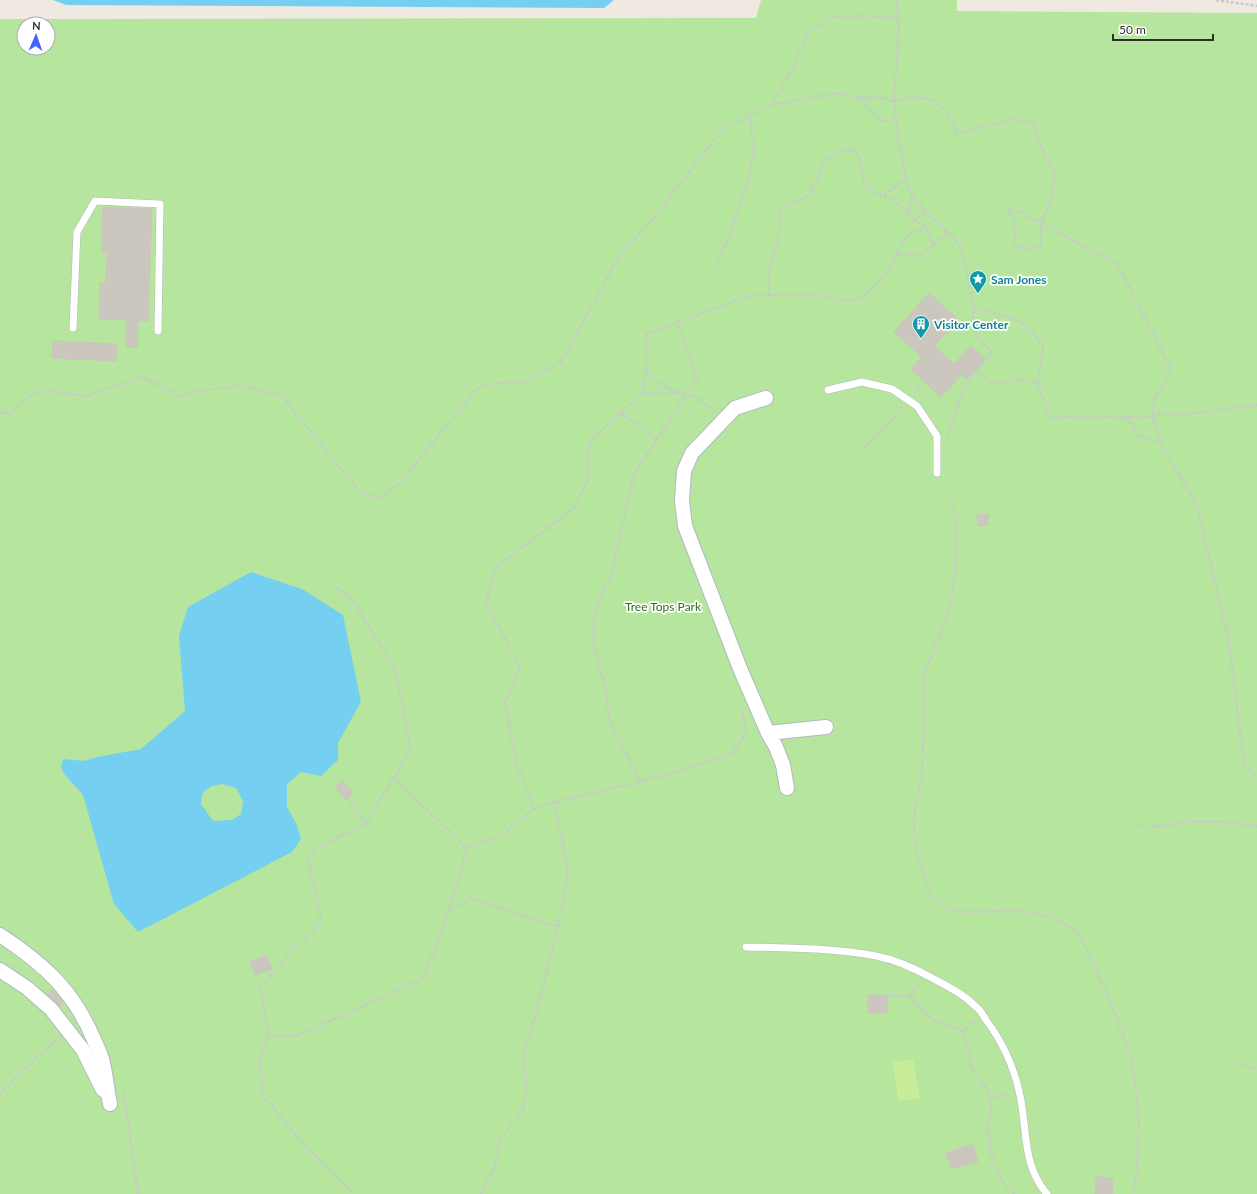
<svg xmlns="http://www.w3.org/2000/svg" width="1257" height="1194" font-family="Lato,sans-serif">
<style>
.green{fill:#b6e59e;fill-rule:evenodd}
.pitch{fill:#c9ec9a}
.water{fill:#75cff0;fill-rule:evenodd}
.building{fill:#cbc7bf;stroke:#cbc5ba}
.lines{fill:none;stroke-linecap:round;stroke-linejoin:round}
.lane-casing{stroke:#b4b7c1;stroke-width:8}
.street-casing{stroke:#b4b7c1;stroke-width:16}
.path{stroke:#c9c9c9;stroke-width:2.5;stroke-dasharray:3 2;stroke-linecap:butt}
.lane{stroke:#fff;stroke-width:7}
.street{stroke:#fff;stroke-width:14}
.labels{text-anchor:middle;dominant-baseline:central;stroke-width:3.5;stroke-linejoin:round;paint-order:stroke}
.culture-label{font-size:12px;font-weight:bold;fill:#0d838f;stroke:#fff;text-anchor:start}
.park-label{font-size:12px;fill:#2c6e1b;stroke:#fff}
</style>
<rect width="100%" height="100%" fill="#efe9e1"/>
<!-- green -->
<path class="green" d="M 761,0 L 957,0 L 957,11 L 1257,13 L 1257,1194 L 0,1194 L 0,19 L 756,18 ZM 24,24 L 48,24 L 48,48 L 24,48 Z"/>
<!-- pitch -->
<path class="pitch" d="M 913,1059 L 920,1098 L 899,1101 L 892,1062 Z"/>
<!-- water -->
<g class="water">
<path d="M 53,0 L 614,0 L 604,8 L 66,5 Z"/>
<path d="M 251,572 L 302,589 L 343,615 L 361,702 L 338,743 L 338,760 L 321,776 L 301,772 L 287,784 L 287,807 L 297,825 L 301,839 L 292,852 L 138,932 L 114,904 L 83,795 L 65,775 L 61,768 L 63,759 L 84,761 L 97,757 L 141,749 L 185,711 L 179,636 L 188,607 ZM 223,784 L 236,788 L 243,801 L 241,814 L 232,820 L 213,821 L 201,804 L 203,792 L 212,786 Z"/>
</g>
<!-- building -->
<g class="building">
<path d="M 103,207 L 152,209 L 148,321 L 138,320 L 137,348 L 126,347 L 127,320 L 99,319 L 100,283 L 106,283 L 107,253 L 102,252 Z"/>
<path d="M 929,293 L 958,320 L 934,346 L 954,364 L 971,346 L 985,359 L 966,379 L 961,375 L 941,397 L 911,369 L 922,357 L 894,332 Z"/>
<path d="M 53,341 L 117,344 L 116,361 L 52,358 Z"/>
<path d="M 988,514 L 988,525 L 978,526 L 977,515 Z"/>
<path d="M 343,781 L 353,793 L 345,799 L 335,787 Z"/>
<path d="M 267,955 L 272,969 L 255,975 L 250,962 Z"/>
<path d="M 53,990 L 63,1002 L 60,1006 L 47,994 Z"/>
<rect x="868" y="995" width="19" height="18"/>
<path d="M 973,1144 L 978,1161 L 951,1169 L 946,1153 Z"/>
<path d="M 1096,1177 L 1113,1178 L 1112,1194 L 1095,1194 Z"/>
</g>
<g class="lines">
<defs>
<g id="lane">
<path d="M 73,328 L 77,232 L 95,201 L 160,204 L 158,331"/>
<path d="M 828,390 L 862,382 L 892,389 L 917,406 L 937,436 L 937,473"/>
<path d="M 746,947 C 789,948 835,948 876,956 C 897,960 914,968 932,978 C 947,986 963,994 975,1006 C 980,1009 983,1015 986,1020 C 1002,1041 1013,1065 1019,1091 C 1028,1127 1021,1164 1047,1194"/>
</g>
<g id="street">
<path d="M 766,398 L 735,408 L 692,453 L 684,471 L 682,501 L 685,526 L 741,671 L 768,733 L 776,747 L 783,765 L 787,788"/>
<path d="M 768,733 L 826,727"/>
<path d="M 0,935 C 43,963 74,991 94,1040 C 97,1046 100,1053 102,1059 C 106,1074 107,1090 110,1104"/>
<path d="M 0,970 L 27,988 L 51,1009 L 83,1050 L 103,1090"/>
</g>
</defs>
<!-- lane casing -->
<use href="#lane" class="lane-casing"/>
<!-- street casing -->
<use href="#street" class="street-casing"/>
<!-- path -->
<g class="path">
<path d="M 897,0 L 897,9 L 899,29 L 894,101 L 897,133 L 903,158 L 906,179 L 913,198 L 961,246 L 974,308 C 972,316 975,332 979,339 C 982,346 988,343 991,356 L 976,371 L 960,396 L 948,437 L 947,437"/>
<path d="M 1216,0 L 1257,6"/>
<path d="M 860,98 L 880,121 L 895,120"/>
<path d="M 772,105 L 837,93 L 860,98 L 877,97 L 894,101 L 915,97 L 935,101 L 946,111 L 957,133 L 1015,119 L 1032,123 L 1047,161 L 1056,174 L 1052,194 L 1042,223 L 1118,265 L 1170,367 L 1166,379 L 1154,399 L 1153,417 L 1158,414 L 1180,415 L 1257,405"/>
<path d="M 884,195 L 906,179"/>
<path d="M 1011,208 L 1042,223 L 1040,246 C 1031,249 1023,251 1015,246 L 1015,221 C 1013,216 1009,214 1008,210 Z"/>
<path d="M 907,214 L 913,198"/>
<path d="M 914,220 L 927,212"/>
<path d="M 934,246 L 938,241 L 948,233"/>
<path d="M 897,254 L 910,232 L 926,228"/>
<path d="M 718,261 L 731,230 L 747,184 L 754,152 L 750,115"/>
<path d="M 974,308 L 1021,321 L 1043,345 L 1038,384 L 1050,417 L 1153,417 L 1161,444 L 1197,506 L 1229,642 L 1244,764 L 1257,778"/>
<path d="M 646,369 L 659,383 L 678,393 L 696,397 L 715,412"/>
<path d="M 976,371 L 992,384 C 1009,381 1022,378 1038,384"/>
<path d="M 915,393 L 924,381"/>
<path d="M 642,394 L 678,393"/>
<path d="M 0,413 L 11,413 L 30,396 L 48,391 L 86,396 L 143,377 L 180,396 L 195,391 L 241,386 L 282,396 L 349,479 L 362,493 L 379,498 L 399,484 L 476,390 L 487,384 L 527,382 L 562,361 L 621,253 L 648,225 L 723,129 L 772,105 L 795,64 L 808,33 L 830,17 L 866,16 L 898,18"/>
<path d="M 622,413 L 656,439"/>
<path d="M 1127,417 L 1139,436 L 1161,443"/>
<path d="M 863,449 L 882,431 L 902,407"/>
<path d="M 952,500 L 956,524 L 955,572 L 952,596 L 945,621 L 924,675 L 923,695 L 924,713 L 922,777 L 916,802 L 914,821 L 915,842 L 918,857 L 928,887 L 933,897 L 945,908 L 957,912 L 1008,911 L 1033,912 L 1054,918 L 1073,929 L 1080,937 L 1094,965 L 1115,1013 L 1132,1063 L 1135,1081 L 1139,1125 L 1137,1166 L 1134,1194"/>
<path d="M 332,585 L 352,599 L 395,669 L 411,749 L 366,824 L 314,849 L 308,861 L 321,917 L 314,931 L 298,944 L 260,988 L 269,1036 L 299,1035 L 424,978 L 453,899 L 467,848 L 501,836 L 534,809 L 555,802 L 640,782 L 731,755 L 746,733 L 743,715 L 740,706"/>
<path d="M 394,778 L 467,848"/>
<path d="M 640,782 L 609,719 L 606,689 L 593,643 L 595,612 L 612,572 L 634,474 L 697,378 L 678,323"/>
<path d="M 342,790 L 366,824"/>
<path d="M 534,809 L 516,762 L 505,702 L 520,667 L 486,603 L 496,568 L 574,508 L 587,482 L 587,455 L 590,442 L 642,394 L 646,368 L 647,334 L 745,297 L 757,294 L 769,295 L 768,271 L 778,242 L 779,225 L 779,214 L 785,206 L 810,195 L 824,161 L 844,150 L 855,150 L 861,163 L 864,183 L 878,194 L 893,199 L 914,220 L 926,228 L 934,246 L 919,256 L 897,254 C 890,269 873,292 859,298 C 849,303 821,295 809,295 C 796,294 782,295 769,295"/>
<path d="M 1137,826 L 1156,827 L 1189,821 L 1225,822 L 1257,826"/>
<path d="M 447,912 L 470,898 L 558,927"/>
<path d="M 887,995 L 910,997 L 933,1020 L 963,1031 L 976,1021"/>
<path d="M 910,997 L 919,982"/>
<path d="M 963,1031 L 970,1053 L 970,1065 L 976,1076 L 986,1087 L 991,1099 L 991,1108 L 988,1123 L 991,1154 L 999,1175 L 1006,1186 L 1015,1194"/>
<path d="M 269,1036 L 260,1059 L 263,1096 L 306,1147 L 354,1194"/>
<path d="M 1238,1063 L 1257,1070"/>
<path d="M 123,1092 L 126,1108 L 138,1194"/>
<path d="M 0,1094 L 37,1057 L 59,1038"/>
<path d="M 991,1099 L 1010,1094"/>
<path d="M 481,1194 L 495,1165 L 499,1138 L 520,1117 L 527,1093 L 523,1055 L 541,995 L 558,927 L 568,873 L 555,802"/>
</g>
<!-- lane -->
<use href="#lane" class="lane"/>
<!-- street -->
<use href="#street" class="street"/>
</g>
<!-- icons -->
<defs>
<symbol id="sight-pin" viewBox="-11 -11 22 30"><path d="M0 17L-7.5 6A9.5 9.5 0 1 1 7.5 6Z" fill="#0f9aa8" stroke="#fff"/><path d="M0-6L1.8-2.2L6-1.7L2.9 1.2L3.7 5.4L0 3.3L-3.7 5.4L-2.9 1.2L-6-1.7L-1.8-2.2Z" fill="#fff"/></symbol>
<symbol id="building-pin" viewBox="-11 -11 22 30"><path d="M0 17L-7.5 6A9.5 9.5 0 1 1 7.5 6Z" fill="#0f9aa8" stroke="#fff"/><path d="M-4-6H4V6H1V3H-1V6H-4ZM-2.5-4.3h1.7v1.8h-1.7ZM.8-4.3h1.7v1.8H.8ZM-2.5-1h1.7V.8h-1.7ZM.8-1h1.7V.8H.8Z" fill="#fff"/></symbol>
</defs>
<g fill-rule="evenodd">
<use href="#sight-pin" x="968" y="269" width="20" height="27"/>
<use href="#building-pin" x="911" y="314" width="20" height="27"/>
</g>
<g class="labels">
<!-- culture labels -->
<g class="culture-label">
<text x="991" y="279">Sam Jones</text>
<text x="934" y="324">Visitor Center</text>
</g>
<!-- park labels -->
<g class="park-label">
<text x="663" y="606">Tree Tops Park</text>
</g>
</g>
<!-- north arrow -->
<g transform="translate(36 36) rotate(2)"><circle r="19" fill="#ffffff" stroke="#ababab"/>
<path d="M0-3L7 15L0 10L-7 15Z" fill="#4264fb"/>
<text y="-6" font-size="11" font-weight="bold" text-anchor="middle" fill="#2e2e2e">N</text>
</g>
<!-- scale -->
<path d="M1113 34v6h100v-6" fill="none" stroke="#2e2e2e" stroke-width="2"/>
<text x="1119" y="34" font-size="12" fill="#2e2e2e" stroke="#ffffff" stroke-width="3" paint-order="stroke">50 m</text>
</svg>
